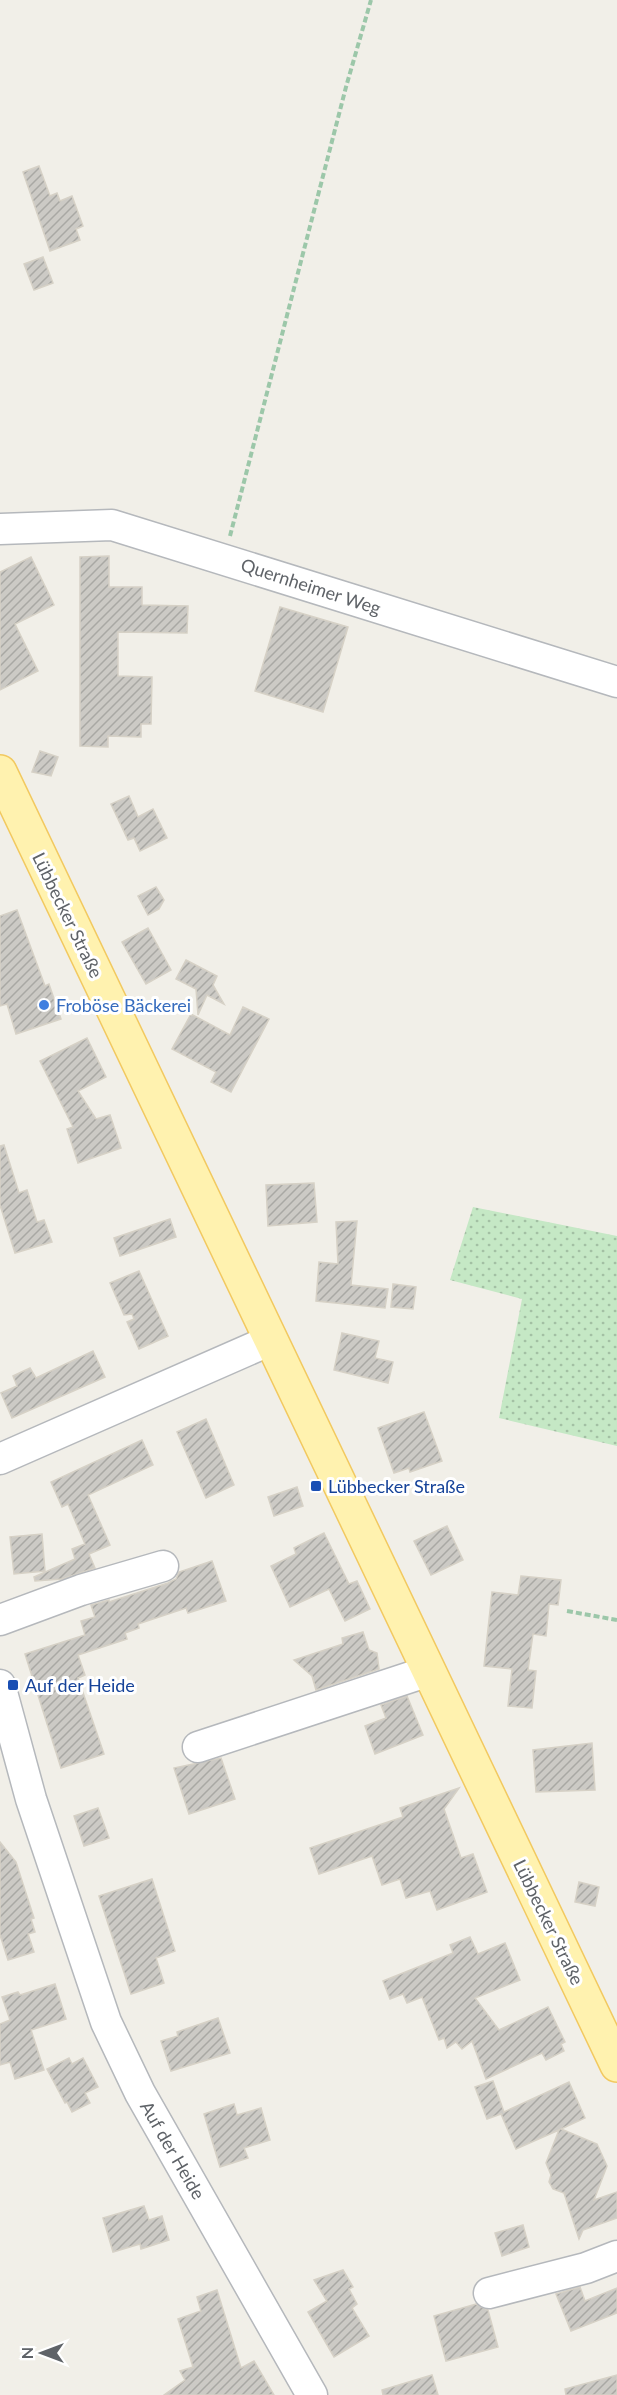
<svg xmlns="http://www.w3.org/2000/svg" width="617" height="2395" font-family="Lato,sans-serif">
<style>
.grass{fill:url(#grass-dots)}
.building{fill:url(#building-hatch);stroke:#d6d1c6;stroke-width:1.5}
.lines{fill:none;stroke-linecap:round;stroke-linejoin:round}
.minor-casing{stroke:#b5b8bc;stroke-width:33}
.major-casing{stroke:#f2c960;stroke-width:36}
.path{stroke:#9cc7a9;stroke-width:4;stroke-dasharray:6 3;stroke-linecap:butt}
.minor{stroke:#fff;stroke-width:30}
.major{stroke:#fff2af;stroke-width:33}
.shop-dot{fill:#3f7fe0;stroke:#fff;stroke-width:2}
.transit-dot{fill:#1a4fb4;stroke:#fff;stroke-width:2}
.labels{text-anchor:middle;dominant-baseline:central;stroke-width:6;stroke-linejoin:round;paint-order:stroke}
.street-label{font-size:18px;fill:#5f6368;stroke:#fff}
.shop-label{font-size:18px;fill:#366cbe;stroke:#fff;text-anchor:start}
.transit-label{font-size:18px;fill:#164399;stroke:#fff;text-anchor:start}
</style>
<defs>
<pattern id="grass-dots" width="8" height="8" patternUnits="userSpaceOnUse" patternTransform="scale(1.5)"><rect width="8" height="8" fill="#c5e8c5"/><path d="M2 2h.1M6 6h.1" fill="none" stroke="#a3c0a4" stroke-width="1.8" stroke-linecap="round"/></pattern>
<pattern id="building-hatch" width="6" height="6" patternUnits="userSpaceOnUse" patternTransform="scale(1.5)"><rect width="6" height="6" fill="#cccac5"/><path d="M-1 1l2-2M0 6l6-6M5 7l2-2" fill="none" stroke="#a9a8a4"/></pattern>
</defs>
<rect width="100%" height="100%" fill="#f1efe8"/>
<!-- grass -->
<path class="grass" d="M 473,1207 L 617,1236 L 617,1446 L 499,1418 L 522,1299 L 450,1280 Z"/>
<!-- building -->
<g class="building">
<path d="M 39,166 L 50,196 L 57,193 L 60,201 L 72,196 L 83,226 L 76,229 L 80,240 L 50,251 L 23,172 Z"/>
<path d="M 43,257 L 53,283 L 34,290 L 24,264 Z"/>
<path d="M 109,556 L 109,587 L 142,587 L 142,605 L 188,606 L 187,633 L 118,632 L 118,676 L 152,677 L 151,724 L 141,724 L 141,737 L 108,736 L 108,747 L 80,746 L 80,557 Z"/>
<path d="M 31,557 L 54,605 L 15,624 L 38,671 L 0,690 L 0,572 Z"/>
<path d="M 280,607 L 348,627 L 323,712 L 255,691 Z"/>
<path d="M 40,751 L 58,757 L 51,776 L 32,772 Z"/>
<path d="M 129,796 L 138,817 L 153,809 L 167,838 L 140,851 L 134,838 L 128,840 L 111,804 Z"/>
<path d="M 156,887 L 164,900 L 159,909 L 148,915 L 138,896 Z"/>
<path d="M 17,910 L 45,986 L 49,984 L 61,1019 L 16,1034 L 7,1004 L 0,1006 L 0,916 Z"/>
<path d="M 148,928 L 171,970 L 146,984 L 122,942 Z"/>
<path d="M 186,960 L 217,976 L 213,985 L 224,1004 L 207,995 L 198,1015 L 196,989 L 176,979 Z"/>
<path d="M 243,1007 L 269,1019 L 231,1092 L 211,1082 L 216,1072 L 172,1049 L 191,1014 L 230,1035 Z"/>
<path d="M 87,1038 L 106,1077 L 78,1091 L 96,1119 L 110,1115 L 121,1148 L 78,1163 L 67,1129 L 73,1127 L 40,1061 Z"/>
<path d="M 4,1145 L 19,1193 L 27,1190 L 37,1222 L 44,1220 L 52,1242 L 15,1253 L 0,1205 L 0,1146 Z"/>
<path d="M 314,1183 L 317,1222 L 268,1226 L 266,1185 Z"/>
<path d="M 170,1219 L 176,1237 L 120,1256 L 114,1238 Z"/>
<path d="M 357,1221 L 351,1285 L 388,1289 L 385,1308 L 316,1301 L 319,1262 L 338,1264 L 336,1222 Z"/>
<path d="M 139,1271 L 168,1336 L 139,1349 L 127,1322 L 134,1319 L 132,1314 L 124,1315 L 110,1283 Z"/>
<path d="M 393,1284 L 416,1287 L 413,1309 L 391,1307 Z"/>
<path d="M 342,1333 L 379,1341 L 375,1358 L 393,1362 L 388,1383 L 334,1370 Z"/>
<path d="M 93,1351 L 105,1377 L 12,1418 L 1,1393 L 17,1386 L 13,1376 L 30,1368 L 36,1378 Z"/>
<path d="M 424,1412 L 442,1461 L 410,1472 L 409,1468 L 394,1473 L 378,1428 Z"/>
<path d="M 206,1419 L 234,1485 L 206,1498 L 177,1432 Z"/>
<path d="M 142,1440 L 153,1465 L 88,1495 L 110,1545 L 89,1554 L 95,1568 L 62,1579 L 35,1581 L 34,1577 L 75,1559 L 72,1549 L 85,1544 L 68,1504 L 62,1507 L 51,1482 Z"/>
<path d="M 297,1487 L 303,1506 L 274,1516 L 268,1497 Z"/>
<path d="M 447,1526 L 463,1560 L 431,1575 L 414,1541 Z"/>
<path d="M 324,1533 L 349,1584 L 357,1581 L 370,1609 L 345,1621 L 329,1589 L 290,1607 L 271,1566 L 296,1554 L 294,1548 Z"/>
<path d="M 42,1534 L 45,1571 L 14,1574 L 10,1537 Z"/>
<path d="M 212,1561 L 226,1601 L 188,1613 L 186,1608 L 138,1624 L 139,1628 L 125,1633 L 127,1639 L 78,1655 L 85,1675 L 78,1678 L 104,1754 L 61,1768 L 25,1654 L 85,1635 L 81,1621 L 95,1617 L 91,1605 L 109,1600 L 109,1602 L 168,1583 L 176,1579 L 179,1572 Z"/>
<path d="M 521,1576 L 561,1580 L 558,1605 L 549,1604 L 546,1636 L 533,1634 L 528,1670 L 536,1671 L 532,1708 L 508,1706 L 512,1669 L 484,1666 L 492,1592 L 518,1595 Z"/>
<path d="M 363,1632 L 369,1650 L 377,1653 L 379,1669 L 316,1690 L 312,1676 L 294,1660 L 343,1644 L 342,1638 Z"/>
<path d="M 407,1696 L 423,1735 L 375,1754 L 365,1726 L 386,1718 L 381,1705 Z"/>
<path d="M 592,1743 L 595,1790 L 536,1792 L 533,1750 Z"/>
<path d="M 221,1758 L 235,1799 L 189,1814 L 174,1768 Z"/>
<path d="M 459,1788 L 444,1809 L 461,1858 L 473,1854 L 487,1892 L 437,1910 L 430,1891 L 406,1898 L 400,1879 L 382,1885 L 372,1856 L 319,1874 L 310,1848 L 403,1817 L 400,1808 Z"/>
<path d="M 98,1808 L 109,1838 L 84,1846 L 74,1816 Z"/>
<path d="M 0,1842 L 16,1862 L 34,1918 L 31,1919 L 35,1932 L 28,1934 L 34,1952 L 8,1960 L 0,1935 Z"/>
<path d="M 152,1879 L 175,1951 L 156,1958 L 164,1983 L 131,1994 L 99,1896 Z"/>
<path d="M 579,1882 L 599,1887 L 595,1906 L 575,1902 Z"/>
<path d="M 470,1937 L 478,1954 L 505,1943 L 520,1980 L 475,1998 L 499,2030 L 548,2007 L 565,2042 L 561,2044 L 564,2051 L 546,2060 L 542,2053 L 486,2079 L 472,2041 L 462,2049 L 456,2042 L 447,2048 L 444,2038 L 439,2040 L 422,1997 L 407,2003 L 403,1994 L 390,1999 L 383,1981 L 453,1953 L 450,1945 Z"/>
<path d="M 55,1984 L 66,2019 L 31,2030 L 44,2070 L 15,2079 L 10,2062 L 0,2065 L 0,2024 L 10,2020 L 2,1997 L 18,1992 L 20,1995 Z"/>
<path d="M 218,2018 L 230,2053 L 171,2071 L 161,2041 L 178,2036 L 177,2032 Z"/>
<path d="M 69,2058 L 72,2064 L 83,2058 L 98,2087 L 85,2093 L 90,2103 L 72,2112 L 67,2102 L 65,2103 L 47,2069 Z"/>
<path d="M 493,2081 L 504,2112 L 569,2082 L 585,2118 L 561,2129 L 597,2144 L 607,2166 L 594,2200 L 617,2192 L 617,2218 L 583,2230 L 579,2239 L 564,2193 L 553,2189 L 549,2182 L 551,2175 L 546,2163 L 559,2130 L 516,2149 L 501,2114 L 487,2119 L 475,2087 Z"/>
<path d="M 234,2104 L 237,2115 L 261,2108 L 270,2140 L 244,2148 L 248,2158 L 220,2167 L 204,2114 Z"/>
<path d="M 144,2206 L 149,2220 L 162,2216 L 169,2240 L 141,2249 L 140,2244 L 113,2252 L 103,2218 Z"/>
<path d="M 523,2225 L 529,2247 L 502,2256 L 495,2233 Z"/>
<path d="M 343,2270 L 353,2287 L 349,2289 L 357,2304 L 352,2308 L 369,2336 L 334,2357 L 308,2312 L 327,2301 L 314,2280 Z"/>
<path d="M 580,2287 L 585,2301 L 617,2288 L 617,2313 L 571,2331 L 556,2294 Z"/>
<path d="M 217,2290 L 241,2368 L 254,2361 L 274,2395 L 164,2395 L 185,2380 L 180,2371 L 193,2367 L 178,2319 L 201,2311 L 197,2297 Z"/>
<path d="M 476,2304 L 488,2310 L 498,2347 L 446,2361 L 434,2316 Z"/>
<path d="M 432,2375 L 438,2395 L 383,2395 L 382,2390 Z"/>
<path d="M 617,2375 L 617,2395 L 566,2395 L 565,2389 Z"/>
</g>
<g class="lines">
<defs>
<g id="minor">
<path d="M 0,529 L 112,525 L 617,682"/>
<path d="M 0,1459 L 271,1340"/>
<path d="M 0,1620 L 81,1590 L 163,1566"/>
<path d="M 0,1685 L 31,1799 L 106,2022 L 140,2093 L 312,2395"/>
<path d="M 198,1747 L 429,1671"/>
<path d="M 489,2293 L 586,2268 L 617,2256"/>
</g>
<path id="major" d="M 0,772 L 617,2065"/>
</defs>
<!-- minor casing -->
<use href="#minor" class="minor-casing"/>
<!-- major casing -->
<use href="#major" class="major-casing"/>
<!-- path -->
<g class="path">
<path d="M 230,536 L 346,87 L 371,0"/>
<path d="M 567,1611 L 617,1620"/>
</g>
<!-- minor -->
<use href="#minor" class="minor"/>
<!-- major -->
<use href="#major" class="major"/>
</g>
<!-- markers -->
<circle class="shop-dot" cx="44" cy="1005" r="6"/>
<g class="transit-dot">
<rect x="310" y="1480" width="12" height="12" rx="3"/>
<rect x="7" y="1679" width="12" height="12" rx="3"/>
</g>
<g class="labels">
<!-- street labels -->
<g class="street-label">
<text transform="translate(311 586) rotate(18)">Quernheimer Weg</text>
<text transform="translate(68 915) rotate(64)">Lübbecker Straße</text>
<text transform="translate(549 1922) rotate(64)">Lübbecker Straße</text>
<text transform="translate(173 2150) rotate(60)">Auf der Heide</text>
</g>
<!-- shop labels -->
<g class="shop-label">
<text x="56" y="1005">Froböse Bäckerei</text>
</g>
<!-- transit labels -->
<g class="transit-label">
<text x="328" y="1486">Lübbecker Straße</text>
<text x="25" y="1685">Auf der Heide</text>
</g>
</g>
<!-- north arrow -->
<g transform="translate(42 2353) rotate(270)" stroke="#ffffff" stroke-width="4.5" paint-order="stroke">
<path d="M0-4.5L10 22L0 15L-10 22Z" fill="#5f6368"/>
<text y="-9" font-size="16" font-weight="bold" text-anchor="middle" fill="#5f6368">N</text>
</g>
</svg>
